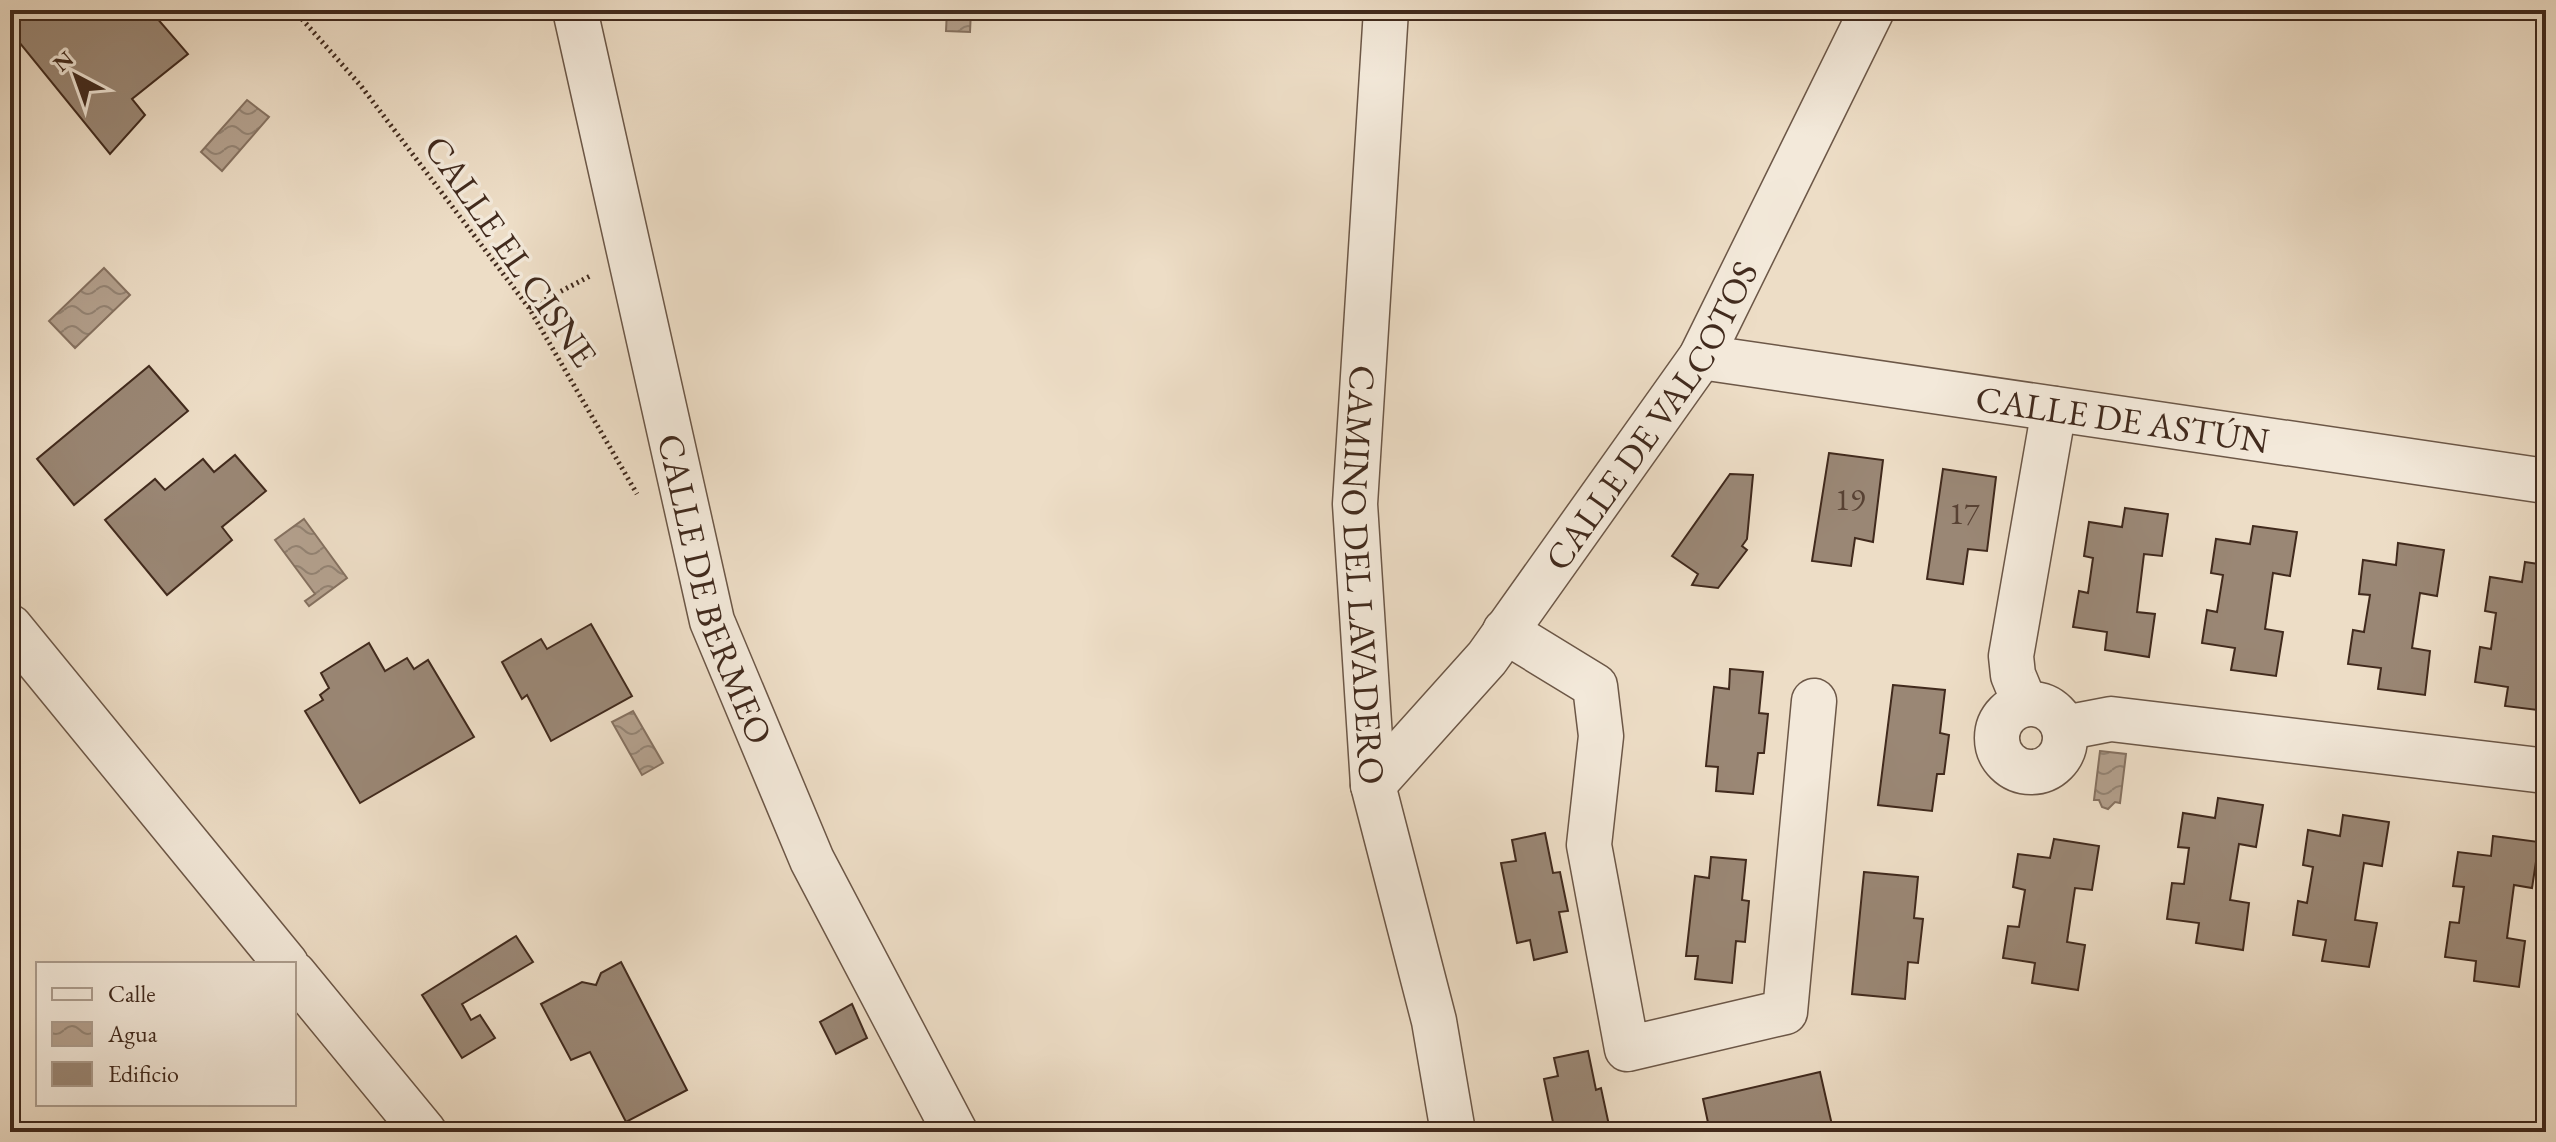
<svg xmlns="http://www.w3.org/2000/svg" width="2556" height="1142" font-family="'EB Garamond',serif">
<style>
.water{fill:url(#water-waves);stroke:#857160;stroke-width:2}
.building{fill:#9a8775;stroke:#412a1d;stroke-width:2}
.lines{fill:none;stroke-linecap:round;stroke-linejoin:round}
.minor-casing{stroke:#6c5747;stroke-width:47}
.path{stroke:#412a1d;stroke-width:5;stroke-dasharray:2 4;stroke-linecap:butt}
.minor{stroke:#f3e9da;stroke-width:44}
.labels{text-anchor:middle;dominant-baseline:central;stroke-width:7;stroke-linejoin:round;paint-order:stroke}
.number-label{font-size:32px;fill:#574133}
.street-label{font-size:36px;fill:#412a1d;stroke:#f3e9da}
</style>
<defs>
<pattern id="water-waves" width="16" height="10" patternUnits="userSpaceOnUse" patternTransform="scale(2)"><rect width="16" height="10" fill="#b3a08d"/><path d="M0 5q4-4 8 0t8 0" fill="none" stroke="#938373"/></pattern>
</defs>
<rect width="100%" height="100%" fill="#edddc6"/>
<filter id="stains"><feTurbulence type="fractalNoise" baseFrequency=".0025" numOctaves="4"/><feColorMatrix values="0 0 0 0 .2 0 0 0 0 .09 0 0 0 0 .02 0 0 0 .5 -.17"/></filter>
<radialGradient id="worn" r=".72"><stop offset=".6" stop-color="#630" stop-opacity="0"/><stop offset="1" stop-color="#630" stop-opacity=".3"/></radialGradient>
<!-- water -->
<g class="water">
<path d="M 947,10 L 971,10 L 970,32 L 946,31 Z"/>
<path d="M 247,100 L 269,117 L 222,171 L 201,152 Z"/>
<path d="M 104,268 L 130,295 L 75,348 L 49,321 Z"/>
<path d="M 304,519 L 347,578 L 309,606 L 305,601 L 315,594 L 275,540 Z"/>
<path d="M 633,711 L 663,763 L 642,775 L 612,722 Z"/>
<path d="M 2100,751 L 2126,754 L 2120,803 L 2115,802 L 2108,809 L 2102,807 L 2099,800 L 2094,800 Z"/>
</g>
<!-- building -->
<g class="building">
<path d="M 10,10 L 59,10 L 66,18 L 75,10 L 150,10 L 188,54 L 132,99 L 145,115 L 110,154 L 10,31 Z"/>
<path d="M 149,366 L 188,411 L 74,505 L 37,459 Z"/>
<path d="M 1829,453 L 1883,460 L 1873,542 L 1855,538 L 1851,566 L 1812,561 Z"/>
<path d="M 235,455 L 266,491 L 222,527 L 232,540 L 167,595 L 105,520 L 155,479 L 165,490 L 203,459 L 214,472 Z"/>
<path d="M 1943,469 L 1996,477 L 1987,551 L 1968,549 L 1963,584 L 1927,579 Z"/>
<path d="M 1730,474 L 1753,475 L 1747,539 L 1742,546 L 1747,550 L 1718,588 L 1692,585 L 1698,574 L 1672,556 Z"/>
<path d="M 2125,508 L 2168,514 L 2162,556 L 2144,554 L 2137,612 L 2155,614 L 2149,657 L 2105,650 L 2107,632 L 2073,627 L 2079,591 L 2088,593 L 2093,558 L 2084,556 L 2089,522 L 2122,527 Z"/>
<path d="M 2253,526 L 2297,532 L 2290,576 L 2273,573 L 2265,629 L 2283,632 L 2276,676 L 2231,670 L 2235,648 L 2202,643 L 2207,610 L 2217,612 L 2223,575 L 2211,573 L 2216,539 L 2250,544 Z"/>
<path d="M 2398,543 L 2444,550 L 2437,596 L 2420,593 L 2412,648 L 2430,651 L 2425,695 L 2378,689 L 2381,668 L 2348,664 L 2353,630 L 2364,632 L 2370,595 L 2359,594 L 2363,560 L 2396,565 Z"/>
<path d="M 2525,562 L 2546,565 L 2546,610 L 2538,665 L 2546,666 L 2546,711 L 2505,706 L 2508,687 L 2475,682 L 2480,647 L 2491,649 L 2496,613 L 2485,611 L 2490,577 L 2522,582 Z"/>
<path d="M 591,624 L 632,696 L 551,741 L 527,695 L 522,699 L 502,662 L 541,639 L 547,649 Z"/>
<path d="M 369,643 L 385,671 L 407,658 L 414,669 L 428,660 L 474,737 L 360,803 L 305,711 L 323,700 L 320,695 L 329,688 L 321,673 Z"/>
<path d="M 1730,669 L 1763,672 L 1759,713 L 1768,714 L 1764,753 L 1758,753 L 1753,794 L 1716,791 L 1718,767 L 1706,766 L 1714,687 L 1729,689 Z"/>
<path d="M 1893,685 L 1945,690 L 1940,733 L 1949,735 L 1944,774 L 1937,774 L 1932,811 L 1878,805 Z"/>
<path d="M 2218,798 L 2263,805 L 2256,847 L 2239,844 L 2230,900 L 2249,903 L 2243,950 L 2196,943 L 2199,923 L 2167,919 L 2172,883 L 2184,884 L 2189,848 L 2178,847 L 2183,813 L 2215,818 Z"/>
<path d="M 2343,815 L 2389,822 L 2382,866 L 2364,863 L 2355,920 L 2377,923 L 2369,967 L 2322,961 L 2326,940 L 2293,935 L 2298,901 L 2307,903 L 2313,867 L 2303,865 L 2308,830 L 2340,836 Z"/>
<path d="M 1545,833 L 1553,873 L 1560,872 L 1568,911 L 1559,912 L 1567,952 L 1534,960 L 1530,940 L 1517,943 L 1501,863 L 1516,861 L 1512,840 Z"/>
<path d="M 2493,836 L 2539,842 L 2532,888 L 2514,885 L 2507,938 L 2525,941 L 2519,987 L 2474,981 L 2476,961 L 2445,957 L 2450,922 L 2459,923 L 2464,887 L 2453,886 L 2458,852 L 2491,856 Z"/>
<path d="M 2054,839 L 2099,846 L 2092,890 L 2075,888 L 2067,942 L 2085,945 L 2078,990 L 2032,983 L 2035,963 L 2003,958 L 2008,926 L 2019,927 L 2025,890 L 2013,887 L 2018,854 L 2050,858 Z"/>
<path d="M 1711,857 L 1746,860 L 1742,900 L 1749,901 L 1745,942 L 1736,941 L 1732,983 L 1695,979 L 1698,956 L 1686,956 L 1695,876 L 1709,878 Z"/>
<path d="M 1864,872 L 1918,877 L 1914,918 L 1923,919 L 1918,963 L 1908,962 L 1905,999 L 1852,994 Z"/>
<path d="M 516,936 L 533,962 L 462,1004 L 471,1020 L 480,1015 L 495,1038 L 462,1058 L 422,995 Z"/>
<path d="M 621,962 L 687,1090 L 626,1122 L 590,1052 L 571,1060 L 541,1004 L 582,982 L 596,985 L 601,973 Z"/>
<path d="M 852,1004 L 867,1038 L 836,1054 L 820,1022 Z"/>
<path d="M 1588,1051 L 1596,1090 L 1601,1088 L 1610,1130 L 1555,1132 L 1544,1079 L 1558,1076 L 1554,1058 Z"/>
<path d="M 1820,1072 L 1832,1125 L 1804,1132 L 1710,1132 L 1703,1099 Z"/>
</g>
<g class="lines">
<defs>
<g id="minor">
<path id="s1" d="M 575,10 L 712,621 L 812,860 L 955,1132"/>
<path id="s2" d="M 1386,10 L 1355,504 L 1373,785 L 1434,1021 L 1453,1132"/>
<path id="s3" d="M 1701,357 L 2546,481"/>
<path d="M 10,627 L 286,964"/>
<path d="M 1505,631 L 1595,686 L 1601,736 L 1589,845 L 1627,1049 L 1785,1012 L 1814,701"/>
<path d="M 2025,704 L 2013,675 L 2011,656 L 2054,409"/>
<circle cx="2031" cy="738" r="34"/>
<path d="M 2064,728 L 2111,719 L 2546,771"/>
<path id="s4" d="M 1373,785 L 1487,658 L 1701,357 L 1872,10"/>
<path d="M 294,974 L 424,1132"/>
</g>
</defs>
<!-- minor casing -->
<use href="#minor" class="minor-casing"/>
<!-- path -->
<g class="path">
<path d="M 294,10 L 361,86 L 529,308 L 637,494"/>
<path d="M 529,308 L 592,275"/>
</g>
<!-- minor -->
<use href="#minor" class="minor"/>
</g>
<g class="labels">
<!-- number labels -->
<g class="number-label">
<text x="1850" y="499">19</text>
<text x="1964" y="513">17</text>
</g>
<!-- street labels -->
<g class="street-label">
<text transform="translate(511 251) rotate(55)">CALLE EL CISNE</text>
<text stroke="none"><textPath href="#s4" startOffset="464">CALLE DE VALCOTOS</textPath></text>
<text stroke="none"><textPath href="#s3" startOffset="426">CALLE DE ASTÚN</textPath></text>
<text stroke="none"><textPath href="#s2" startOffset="566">CAMINO DEL LAVADERO</textPath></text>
<text stroke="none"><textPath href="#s1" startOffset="596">CALLE DE BERMEO</textPath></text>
</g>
</g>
<!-- margin -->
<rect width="2556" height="1142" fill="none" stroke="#edddc6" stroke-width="40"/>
<rect x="12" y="12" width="2532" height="1118" fill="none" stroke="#412a1d" stroke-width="4"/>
<rect x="20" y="20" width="2516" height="1102" fill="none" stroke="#412a1d" stroke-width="2"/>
<!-- legend -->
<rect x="36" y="962" width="260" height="144" fill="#f3e9da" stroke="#ac9d8e" stroke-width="2"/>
<rect x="52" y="988" width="40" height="12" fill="#f3e9da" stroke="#ac9d8e" stroke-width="2"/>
<text x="108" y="1002" font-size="24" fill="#412a1d">Calle</text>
<rect x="52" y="1022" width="40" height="24" fill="url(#water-waves)" stroke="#ac9d8e" stroke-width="2"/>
<text x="108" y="1042" font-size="24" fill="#412a1d">Agua</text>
<rect x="52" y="1062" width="40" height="24" fill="#9a8775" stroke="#ac9d8e" stroke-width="2"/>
<text x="108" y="1082" font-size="24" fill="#412a1d">Edificio</text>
<!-- north arrow -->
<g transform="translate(76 76) rotate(319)" stroke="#f3e9da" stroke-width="6" paint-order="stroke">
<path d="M0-6L14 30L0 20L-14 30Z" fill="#412a1d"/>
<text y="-12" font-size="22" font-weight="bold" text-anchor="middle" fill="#412a1d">N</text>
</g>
<rect width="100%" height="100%" filter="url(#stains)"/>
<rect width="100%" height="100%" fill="url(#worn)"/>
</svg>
